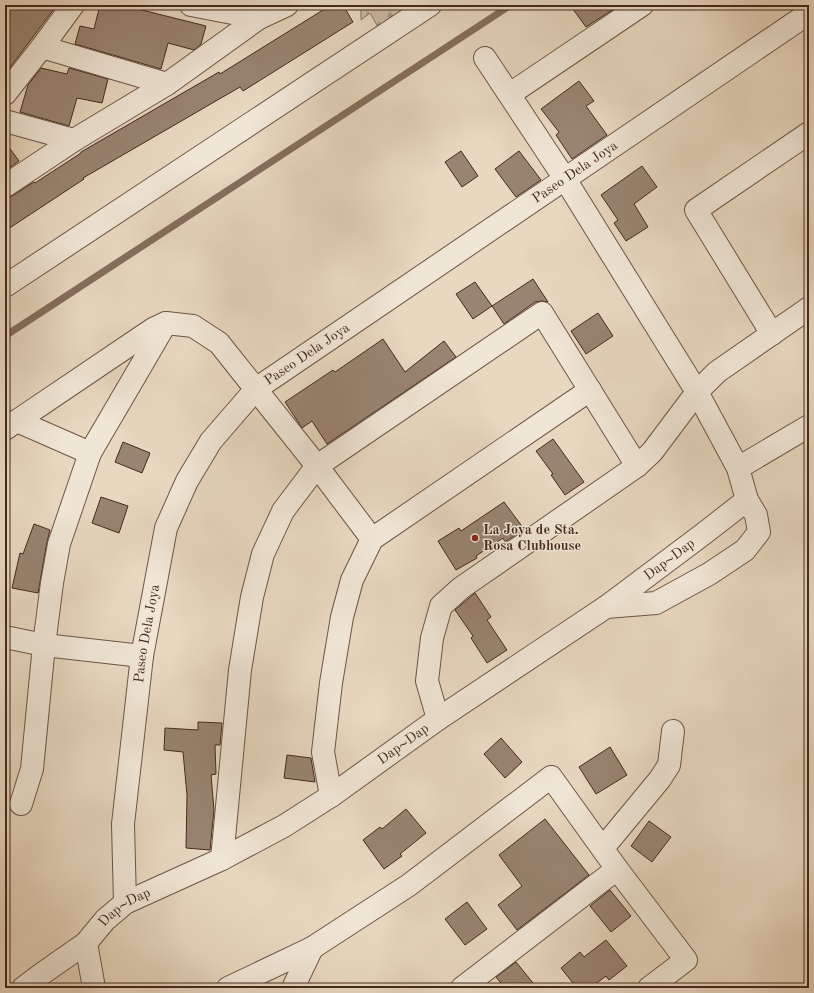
<svg xmlns="http://www.w3.org/2000/svg" width="814" height="993" font-family="'Old Standard TT',serif">
<style>
.forest{fill:url(#forest-firs);stroke:#887260}
.lines{fill:none;stroke-linecap:round;stroke-linejoin:round}
.stream{stroke:#856e5d;stroke-width:7}
.building{fill:#998471;stroke:#44291c}
.street-casing{stroke:#6d5545;stroke-width:24}
.street{stroke:#f0e6d6;stroke-width:22}
.poi-dot{fill:#8f2418;stroke:#f0e6d6;stroke-width:1.5}
.labels{text-anchor:middle;dominant-baseline:central;stroke-width:3;stroke-linejoin:round;paint-order:stroke}
.street-label{font-size:14px;fill:#44291c;stroke:#f0e6d6}
.poi-label{font-size:14px;font-weight:bold;fill:#44291c;stroke:#f0e6d6;text-anchor:start}
</style>
<defs>
<pattern id="forest-firs" width="22" height="20" patternUnits="userSpaceOnUse"><rect width="22" height="20" fill="#ccbaa4"/><path d="M5 1l3.5 6h-7zM16 11l3.5 6h-7z" fill="#a79785"/></pattern>
</defs>
<rect width="100%" height="100%" fill="#e8d8c0"/>
<filter id="stains"><feTurbulence type="fractalNoise" baseFrequency=".005" numOctaves="4"/><feColorMatrix values="0 0 0 0 .2 0 0 0 0 .09 0 0 0 0 .02 0 0 0 .5 -.17"/></filter>
<radialGradient id="worn" r=".72"><stop offset=".6" stop-color="#630" stop-opacity="0"/><stop offset="1" stop-color="#630" stop-opacity=".3"/></radialGradient>
<!-- forest -->
<path class="forest" d="M 361,5 L 448,5 L 389,46 L 370,13 L 361,20 Z"/>
<g class="lines">
<!-- stream -->
<path class="stream" d="M 5,336 L 511,5"/>
</g>
<!-- building -->
<g class="building">
<path d="M 5,5 L 57,5 L 5,74 Z"/>
<path d="M 100,5 L 122,5 L 206,26 L 201,44 L 194,50 L 168,43 L 161,69 L 75,44 L 80,26 L 94,29 Z"/>
<path d="M 331,5 L 343,5 L 353,22 L 243,91 L 240,87 L 83,178 L 84,179 L 5,231 L 5,198 L 12,196 L 34,182 L 35,183 L 81,153 L 81,152 L 219,72 L 220,74 Z"/>
<path d="M 570,5 L 620,5 L 586,27 Z"/>
<path d="M 41,68 L 67,74 L 69,68 L 108,79 L 102,103 L 77,98 L 69,126 L 20,112 L 28,85 Z"/>
<path d="M 579,81 L 594,101 L 586,106 L 607,135 L 572,159 L 556,135 L 559,132 L 541,109 Z"/>
<path d="M 5,142 L 19,161 L 5,171 Z"/>
<path d="M 461,151 L 478,176 L 462,187 L 445,162 Z"/>
<path d="M 519,151 L 541,180 L 516,197 L 495,169 Z"/>
<path d="M 642,166 L 657,187 L 634,204 L 648,227 L 626,241 L 614,223 L 618,220 L 601,195 Z"/>
<path d="M 533,279 L 548,302 L 542,301 L 535,302 L 504,324 L 492,306 Z"/>
<path d="M 475,282 L 492,306 L 473,319 L 456,294 Z"/>
<path d="M 598,313 L 613,336 L 586,354 L 571,331 Z"/>
<path d="M 383,339 L 405,372 L 444,341 L 456,357 L 327,444 L 312,421 L 302,428 L 285,402 L 333,370 L 335,372 Z"/>
<path d="M 553,439 L 584,482 L 565,495 L 551,475 L 553,474 L 536,451 Z"/>
<path d="M 123,442 L 150,453 L 142,473 L 115,462 Z"/>
<path d="M 101,497 L 128,506 L 119,533 L 92,523 Z"/>
<path d="M 504,502 L 524,529 L 505,542 L 503,538 L 476,556 L 477,558 L 456,570 L 438,541 L 459,528 L 461,531 Z"/>
<path d="M 34,524 L 50,530 L 47,542 L 38,593 L 12,588 L 20,553 L 23,554 Z"/>
<path d="M 475,593 L 491,617 L 487,620 L 507,650 L 487,663 L 471,638 L 473,636 L 455,610 Z"/>
<path d="M 198,722 L 222,723 L 220,745 L 215,745 L 216,774 L 211,775 L 214,810 L 210,850 L 186,848 L 187,795 L 183,752 L 164,750 L 165,728 L 198,730 Z"/>
<path d="M 501,738 L 522,762 L 505,778 L 484,754 Z"/>
<path d="M 610,747 L 627,775 L 596,794 L 579,767 Z"/>
<path d="M 287,755 L 311,758 L 315,782 L 284,778 Z"/>
<path d="M 406,809 L 426,833 L 400,854 L 402,856 L 384,869 L 363,840 L 380,827 L 382,829 Z"/>
<path d="M 545,819 L 589,875 L 517,930 L 498,905 L 522,886 L 499,855 Z"/>
<path d="M 649,821 L 671,837 L 652,862 L 631,846 Z"/>
<path d="M 610,890 L 631,916 L 611,932 L 590,906 Z"/>
<path d="M 467,902 L 487,929 L 465,945 L 445,919 Z"/>
<path d="M 606,940 L 627,966 L 609,980 L 606,976 L 590,988 L 577,988 L 561,968 L 580,952 L 584,957 Z"/>
<path d="M 516,962 L 537,988 L 505,988 L 496,977 Z"/>
</g>
<g class="lines">
<defs>
<g id="street">
<path d="M 259,18 L 287,5"/>
<path d="M 42,47 L 167,84"/>
<path d="M 485,58 L 565,179 L 697,392 L 738,468 L 747,500 L 756,515 L 759,532 L 745,550 L 709,574 L 656,603 L 606,607"/>
<path d="M 5,94 L 42,47 L 73,5"/>
<path d="M 510,94 L 642,5"/>
<path d="M 5,121 L 74,140"/>
<path d="M 5,186 L 74,140 L 167,84 L 259,18 L 191,5"/>
<path d="M 5,286 L 430,5"/>
<path d="M 772,334 L 696,210 L 809,133"/>
<path d="M 17,421 L 90,453"/>
<path d="M 5,429 L 153,329 L 166,323 L 193,326 L 219,343 L 317,466 L 372,539"/>
<path d="M 738,468 L 809,426"/>
<path d="M 5,637 L 44,645 L 142,656"/>
<path d="M 438,719 L 427,681 L 432,638 L 441,606 L 461,588 L 637,466 L 652,452 L 697,392 L 717,372 L 809,308"/>
<path d="M 331,796 L 323,752 L 331,683 L 342,617 L 352,580 L 372,539 L 590,390"/>
<path d="M 21,804 L 32,769 L 44,645 L 52,583 L 59,544 L 90,453 L 166,323"/>
<path d="M 603,848 L 660,779 L 669,765 L 673,731"/>
<path d="M 222,859 L 240,670 L 252,597 L 263,554 L 283,511 L 317,466 L 542,313 L 637,466"/>
<path id="s1" d="M 125,903 L 123,824 L 142,656 L 166,528 L 187,481 L 211,441 L 256,389 L 809,13"/>
<path d="M 86,943 L 94,988"/>
<path id="s2" d="M 23,988 L 43,973 L 86,943 L 105,920 L 125,903 L 222,859 L 284,826 L 331,796 L 438,719 L 606,607 L 702,535 L 747,500"/>
<path d="M 228,988 L 312,948 L 409,885 L 551,777 L 617,869 L 686,960 L 649,988"/>
<path d="M 293,988 L 312,948"/>
<path d="M 462,988 L 617,869"/>
</g>
</defs>
<!-- street casing -->
<use href="#street" class="street-casing"/>
<!-- street -->
<use href="#street" class="street"/>
</g>
<!-- markers -->
<circle class="poi-dot" cx="475" cy="538" r="4"/>
<g class="labels">
<!-- street labels -->
<g class="street-label">
<text stroke="none"><textPath href="#s1" startOffset="931">Paseo Dela Joya</textPath></text>
<text stroke="none"><textPath href="#s1" startOffset="607">Paseo Dela Joya</textPath></text>
<text stroke="none"><textPath href="#s2" startOffset="779">Dap~Dap</textPath></text>
<text stroke="none"><textPath href="#s1" startOffset="271">Paseo Dela Joya</textPath></text>
<text stroke="none"><textPath href="#s2" startOffset="455">Dap~Dap</textPath></text>
<text stroke="none"><textPath href="#s2" startOffset="131">Dap~Dap</textPath></text>
</g>
<!-- poi labels -->
<g class="poi-label">
<text x="483" y="530">La Joya de Sta.<tspan x="483" dy="16">Rosa Clubhouse</tspan></text>
</g>
</g>
<!-- margin -->
<rect width="814" height="993" fill="none" stroke="#e8d8c0" stroke-width="20"/>
<rect x="6" y="6" width="802" height="981" fill="none" stroke="#44291c" stroke-width="2"/>
<rect x="10" y="10" width="794" height="973" fill="none" stroke="#44291c"/>
<rect width="100%" height="100%" filter="url(#stains)"/>
<rect width="100%" height="100%" fill="url(#worn)"/>
</svg>
